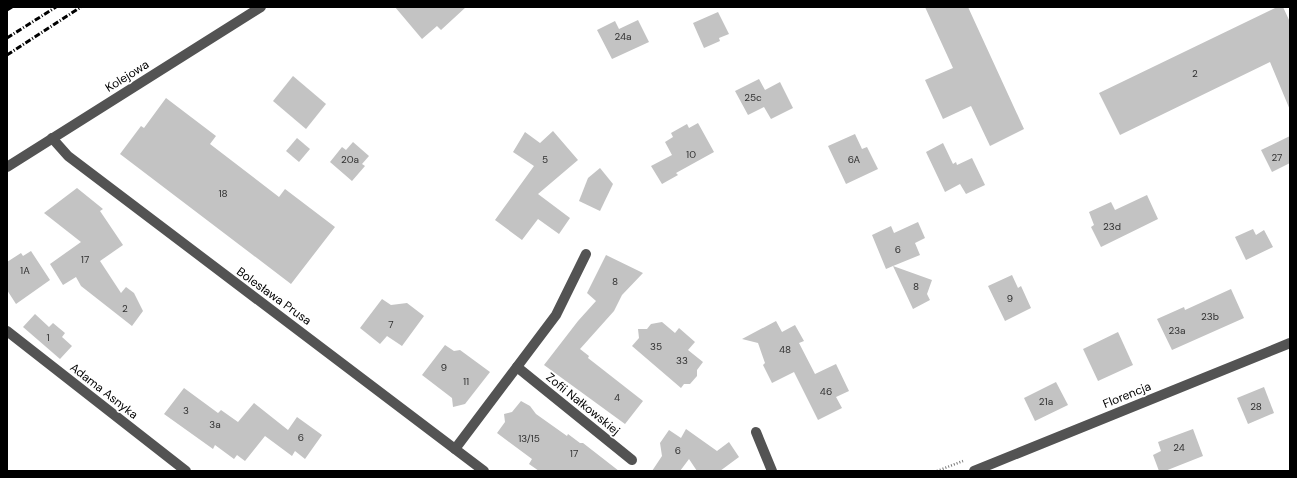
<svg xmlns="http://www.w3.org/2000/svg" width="1297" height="478" font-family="'DM Sans',sans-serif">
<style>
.building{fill:#c3c3c3}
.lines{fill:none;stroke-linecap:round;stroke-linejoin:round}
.path{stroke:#757575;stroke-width:2.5;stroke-dasharray:1 2;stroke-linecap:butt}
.minor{stroke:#535353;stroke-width:10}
.rail{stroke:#000;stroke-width:3;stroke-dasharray:6 2 1 2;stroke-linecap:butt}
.labels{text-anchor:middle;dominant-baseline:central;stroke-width:3.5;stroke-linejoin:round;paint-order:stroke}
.number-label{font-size:10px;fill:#313131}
.street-label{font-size:12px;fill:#000;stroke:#fff}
</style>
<rect width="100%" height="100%" fill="#fff"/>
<!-- building -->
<g class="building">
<path d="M 395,7 L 466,7 L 441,30 L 437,26 L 422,39 Z"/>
<path d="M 925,7 L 968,7 L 1024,129 L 990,146 L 971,106 L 943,119 L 925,80 L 953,68 Z"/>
<path d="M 1277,7 L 1283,7 L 1290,22 L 1290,110 L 1270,62 L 1120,135 L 1099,93 Z"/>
<path d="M 718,12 L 729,34 L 719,38 L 720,41 L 704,48 L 693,23 Z"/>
<path d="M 638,20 L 649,42 L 612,59 L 597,30 L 615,21 L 619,29 Z"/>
<path d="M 293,76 L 326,104 L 306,129 L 273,101 Z"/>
<path d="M 759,79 L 765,90 L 780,82 L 793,108 L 771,119 L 764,107 L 748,115 L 735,91 Z"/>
<path d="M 166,98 L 216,136 L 210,144 L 279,197 L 285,189 L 335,227 L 291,284 L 120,154 L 141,126 L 144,128 Z"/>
<path d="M 698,123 L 714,152 L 676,173 L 678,175 L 662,184 L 651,166 L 672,155 L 665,142 L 673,137 L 671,133 L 687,124 L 689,128 Z"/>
<path d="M 553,131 L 578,160 L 538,194 L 570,218 L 559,234 L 538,219 L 522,240 L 495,220 L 534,166 L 513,152 L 525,132 L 540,143 Z"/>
<path d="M 855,134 L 862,149 L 867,147 L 878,169 L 846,184 L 828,146 Z"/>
<path d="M 1290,136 L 1290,163 L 1272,172 L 1261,150 Z"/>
<path d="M 297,138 L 310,149 L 299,162 L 286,151 Z"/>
<path d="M 353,142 L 369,156 L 362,164 L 365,166 L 352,181 L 330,162 L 342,147 L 346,150 Z"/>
<path d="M 943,143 L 953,164 L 956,162 L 957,165 L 972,158 L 985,185 L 966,194 L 960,184 L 945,192 L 926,152 Z"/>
<path d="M 600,168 L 613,184 L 600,211 L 579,201 L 588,178 Z"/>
<path d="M 77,188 L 103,209 L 100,211 L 123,245 L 100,261 L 121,293 L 126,287 L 134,293 L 143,311 L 132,326 L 81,286 L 76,277 L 63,285 L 50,264 L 81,242 L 44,213 Z"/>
<path d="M 1147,195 L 1158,219 L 1101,247 L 1091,227 L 1094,225 L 1089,212 L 1111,202 L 1115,210 Z"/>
<path d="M 918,222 L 925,238 L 915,243 L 920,255 L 893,266 L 932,280 L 927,294 L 930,300 L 913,309 L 893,266 L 886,269 L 872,235 L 891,226 L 894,233 Z"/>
<path d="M 1253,229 L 1256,235 L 1264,230 L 1273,247 L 1246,260 L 1235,237 Z"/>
<path d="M 31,251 L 50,280 L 16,304 L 7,290 L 7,262 L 21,253 L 23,256 Z"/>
<path d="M 606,255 L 643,273 L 622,295 L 614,311 L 580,349 L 589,356 L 588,358 L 643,401 L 625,424 L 544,365 L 578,321 L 596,301 L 587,293 Z"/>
<path d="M 1012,275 L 1018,288 L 1021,286 L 1031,308 L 1005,321 L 988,286 Z"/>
<path d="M 1231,289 L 1244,318 L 1172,350 L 1157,319 L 1184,307 L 1185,310 Z"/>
<path d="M 382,299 L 391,305 L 407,303 L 424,316 L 402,346 L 387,336 L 380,344 L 360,328 Z"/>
<path d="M 35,314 L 49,327 L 53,323 L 65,333 L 62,337 L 72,346 L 60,359 L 23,327 Z"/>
<path d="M 776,321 L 782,332 L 795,325 L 804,341 L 799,343 L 815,374 L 836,364 L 849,391 L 836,397 L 842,408 L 818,420 L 794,372 L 772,383 L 763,365 L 765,363 L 758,343 L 742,339 Z"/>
<path d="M 662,322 L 675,333 L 679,328 L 695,342 L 688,350 L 703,362 L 697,370 L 697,376 L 690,384 L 684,384 L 681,388 L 632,346 L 639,338 L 638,329 L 647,329 L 651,324 Z"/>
<path d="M 1118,332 L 1133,365 L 1098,381 L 1083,349 Z"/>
<path d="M 445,345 L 454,351 L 460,350 L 490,372 L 465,404 L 453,407 L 452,398 L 422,375 Z"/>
<path d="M 1056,382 L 1068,405 L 1035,421 L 1024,398 Z"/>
<path d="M 1264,387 L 1274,413 L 1248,424 L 1237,398 Z"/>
<path d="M 184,388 L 218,413 L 221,410 L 238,422 L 254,403 L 288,430 L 297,417 L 322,435 L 305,459 L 295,451 L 292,456 L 265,436 L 245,461 L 237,455 L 234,459 L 215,445 L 213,449 L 164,414 Z"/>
<path d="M 521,401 L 530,406 L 536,414 L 567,436 L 568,434 L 580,443 L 583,443 L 619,471 L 539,471 L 529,464 L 532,459 L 497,433 L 505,422 L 504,414 L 512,412 Z"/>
<path d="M 686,429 L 717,451 L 729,442 L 739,457 L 720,471 L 697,471 L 689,459 L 680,471 L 652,471 L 662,456 L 660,443 L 669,430 L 681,438 Z"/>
<path d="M 1193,429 L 1203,456 L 1165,471 L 1159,471 L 1153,455 L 1161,451 L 1158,442 Z"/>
</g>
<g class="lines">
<!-- path -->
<path class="path" d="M 937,471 L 963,461"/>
<!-- minor -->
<g class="minor">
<path d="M 52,138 L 68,156 L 484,471"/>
<path d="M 7,167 L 261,7"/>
<path d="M 7,331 L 186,471"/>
<path d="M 517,367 L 632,460"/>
<path d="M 756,432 L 772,471"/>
<path d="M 455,449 L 556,315 L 586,254"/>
<path d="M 974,471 L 1290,343"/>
</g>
<!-- rail -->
<g class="rail">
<path d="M 7,10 L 12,7"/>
<path d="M 7,38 L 56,7"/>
<path d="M 7,55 L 81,7"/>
</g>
</g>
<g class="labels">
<!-- number labels -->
<g class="number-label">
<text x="623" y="36">24a</text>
<text x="1195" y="73">2</text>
<text x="753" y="97">25c</text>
<text x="691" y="154">10</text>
<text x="1277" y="157">27</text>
<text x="350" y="159">20a</text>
<text x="545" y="159">5</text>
<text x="854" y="159">6A</text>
<text x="223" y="193">18</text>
<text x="1112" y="226">23d</text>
<text x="898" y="249">6</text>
<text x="85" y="259">17</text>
<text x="25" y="270">1A</text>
<text x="615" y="281">8</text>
<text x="916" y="286">8</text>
<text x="1010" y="298">9</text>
<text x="125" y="308">2</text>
<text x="1210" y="316">23b</text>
<text x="391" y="324">7</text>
<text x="1177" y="330">23a</text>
<text x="48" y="337">1</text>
<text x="656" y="346">35</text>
<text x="785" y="349">48</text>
<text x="682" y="360">33</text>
<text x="444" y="367">9</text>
<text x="466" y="381">11</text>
<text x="826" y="391">46</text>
<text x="617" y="397">4</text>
<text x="1046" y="401">21a</text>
<text x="1256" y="406">28</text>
<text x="186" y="410">3</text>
<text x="215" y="424">3a</text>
<text x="301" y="437">6</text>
<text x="529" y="438">13/15</text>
<text x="1179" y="447">24</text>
<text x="678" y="450">6</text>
<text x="574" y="453">17</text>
</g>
<!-- street labels -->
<g class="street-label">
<text transform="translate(127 76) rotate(-32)">Kolejowa</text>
<text transform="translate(274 296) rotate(36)">Bolesława Prusa</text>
<text transform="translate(104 391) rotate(38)">Adama Asnyka</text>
<text transform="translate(1127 395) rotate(-22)">Florencja</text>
<text transform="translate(583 404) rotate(39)">Zofii Nałkowskiej</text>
</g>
</g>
<!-- border -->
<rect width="1297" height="478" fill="none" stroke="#000000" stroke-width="16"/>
</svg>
